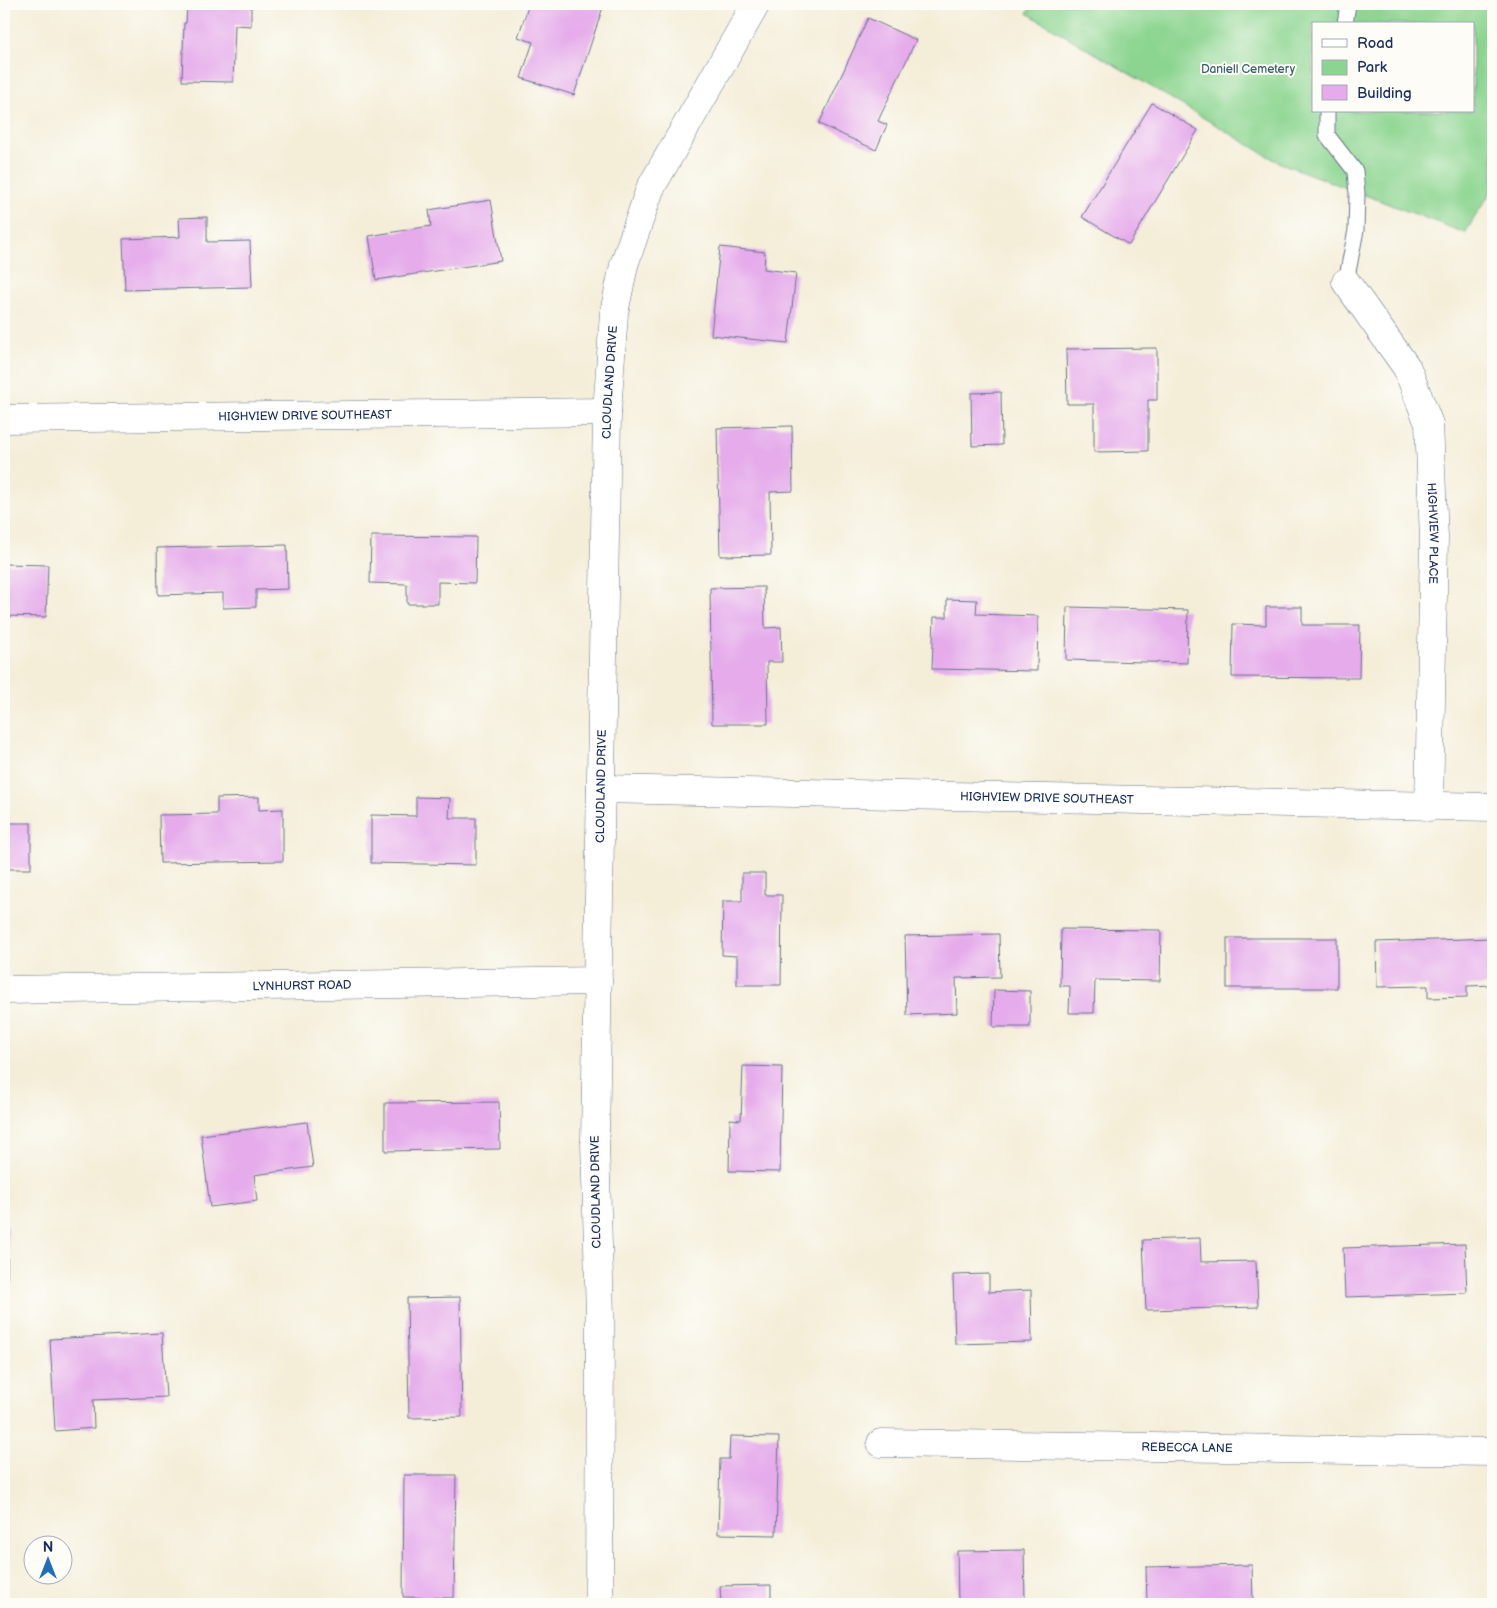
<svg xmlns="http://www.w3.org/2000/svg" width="1497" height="1608" font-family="'Balsamiq Sans',sans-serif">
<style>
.green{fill:#8cd590;stroke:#548277;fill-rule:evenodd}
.building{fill:#e5abeb}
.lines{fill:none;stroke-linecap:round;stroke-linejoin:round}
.lane-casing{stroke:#677289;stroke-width:17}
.street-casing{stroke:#677289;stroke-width:29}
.lane{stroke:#fff;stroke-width:15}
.street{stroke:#fff;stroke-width:28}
.labels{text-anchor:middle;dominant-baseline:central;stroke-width:4;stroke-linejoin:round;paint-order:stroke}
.park-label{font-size:12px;fill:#3d616d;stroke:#fdfcf7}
.street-label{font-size:12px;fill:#1b2f5e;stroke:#fdfcf7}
</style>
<rect width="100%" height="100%" fill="#fdfcf7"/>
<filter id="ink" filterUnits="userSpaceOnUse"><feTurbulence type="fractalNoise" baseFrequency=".02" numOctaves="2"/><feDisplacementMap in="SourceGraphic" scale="10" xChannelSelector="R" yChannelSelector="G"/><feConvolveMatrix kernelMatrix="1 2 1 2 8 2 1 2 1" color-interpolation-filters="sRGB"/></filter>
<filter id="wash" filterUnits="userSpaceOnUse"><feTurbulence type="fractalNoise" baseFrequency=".0096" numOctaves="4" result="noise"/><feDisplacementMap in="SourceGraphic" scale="20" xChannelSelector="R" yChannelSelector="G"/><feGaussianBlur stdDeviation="1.12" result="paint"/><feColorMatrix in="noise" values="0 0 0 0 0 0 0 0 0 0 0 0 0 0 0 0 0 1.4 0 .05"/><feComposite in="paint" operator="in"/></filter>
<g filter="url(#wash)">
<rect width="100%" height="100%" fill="#f4eed9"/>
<!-- green -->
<path class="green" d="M 1033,4 L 1493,4 L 1493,188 L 1465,233 L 1278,162 L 1027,13 ZM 1313,24 L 1473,24 L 1473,111 L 1313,111 Z"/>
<g id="blocks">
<!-- building -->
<g class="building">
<path d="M 187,4 L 251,4 L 251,26 L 235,25 L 233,82 L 182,81 L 184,23 L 186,23 Z"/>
<path d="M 529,4 L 604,4 L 574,95 L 521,78 L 533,42 L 518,37 Z"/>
<path d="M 868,18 L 916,40 L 878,121 L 887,125 L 876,150 L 819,124 Z"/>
<path d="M 1152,103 L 1198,130 L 1129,245 L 1082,217 Z"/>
<path d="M 491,200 L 501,261 L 376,280 L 369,236 L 431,226 L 429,210 Z"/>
<path d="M 207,217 L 207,242 L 250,241 L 252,287 L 125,290 L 123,239 L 180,237 L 179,218 Z"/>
<path d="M 720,247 L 765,252 L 764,269 L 796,273 L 788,343 L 711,335 Z"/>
<path d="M 1157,348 L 1157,400 L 1148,400 L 1148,451 L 1094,452 L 1094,404 L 1067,404 L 1066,349 Z"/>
<path d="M 1001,392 L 1002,445 L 972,446 L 971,393 Z"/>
<path d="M 792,426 L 793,491 L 770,492 L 771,555 L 720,556 L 717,428 Z"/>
<path d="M 371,536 L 476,537 L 475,583 L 438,582 L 438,604 L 407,604 L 407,584 L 370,583 Z"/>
<path d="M 287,545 L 288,589 L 256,590 L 256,607 L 223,608 L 223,593 L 158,595 L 157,548 Z"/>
<path d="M 4,564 L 48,565 L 46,617 L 4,616 Z"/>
<path d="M 764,587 L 765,628 L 781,627 L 782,662 L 767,662 L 768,724 L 712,724 L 710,588 Z"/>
<path d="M 947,599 L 977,600 L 976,614 L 1038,616 L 1037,671 L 932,669 L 934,617 L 947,617 Z"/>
<path d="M 1067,607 L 1188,610 L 1187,663 L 1066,660 Z"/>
<path d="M 1266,607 L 1302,607 L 1302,625 L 1360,625 L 1359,678 L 1232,677 L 1233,624 L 1266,625 Z"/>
<path d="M 259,797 L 259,810 L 283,809 L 283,861 L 160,863 L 159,815 L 217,814 L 217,798 Z"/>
<path d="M 416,797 L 450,798 L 449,818 L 476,818 L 476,865 L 371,863 L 371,815 L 416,816 Z"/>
<rect x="4" y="823" width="27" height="46"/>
<path d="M 742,873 L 765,873 L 765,895 L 782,895 L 781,985 L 737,985 L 737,956 L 722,955 L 723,901 L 742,901 Z"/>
<path d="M 1061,929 L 1161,930 L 1160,981 L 1095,980 L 1094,1013 L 1069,1013 L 1070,986 L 1060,986 Z"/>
<path d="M 999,934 L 1000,977 L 956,978 L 957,1013 L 907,1015 L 905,936 Z"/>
<rect x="1227" y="938" width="110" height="50"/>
<path d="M 1493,938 L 1493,985 L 1467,986 L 1467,997 L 1428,998 L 1428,986 L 1377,987 L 1376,942 Z"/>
<path d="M 994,990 L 1030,991 L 1030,1027 L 993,1027 Z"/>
<path d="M 743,1066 L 782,1067 L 780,1172 L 729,1171 L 730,1119 L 741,1120 Z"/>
<path d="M 499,1102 L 500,1149 L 385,1151 L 385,1103 Z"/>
<path d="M 307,1122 L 313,1167 L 254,1175 L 257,1201 L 210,1207 L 201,1135 Z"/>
<path d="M 4,1226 L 8,1226 L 7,1284 L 4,1284 Z"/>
<path d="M 1200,1238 L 1201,1262 L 1256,1261 L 1258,1307 L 1146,1310 L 1143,1240 Z"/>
<path d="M 1465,1244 L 1467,1293 L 1345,1297 L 1343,1248 Z"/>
<path d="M 989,1274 L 989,1292 L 1031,1290 L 1032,1342 L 955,1344 L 953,1275 Z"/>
<path d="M 460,1297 L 462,1417 L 409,1418 L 407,1298 Z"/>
<path d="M 162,1333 L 166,1397 L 93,1400 L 94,1428 L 55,1431 L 50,1339 Z"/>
<path d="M 730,1436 L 779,1437 L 776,1535 L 718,1534 L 720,1459 L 729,1459 Z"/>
<path d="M 404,1475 L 456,1475 L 454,1598 L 403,1597 Z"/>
<path d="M 1024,1550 L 1025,1604 L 958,1604 L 957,1551 Z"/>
<path d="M 1252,1565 L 1253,1604 L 1147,1604 L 1146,1567 Z"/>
<path d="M 771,1585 L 771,1604 L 721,1604 L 720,1586 Z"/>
</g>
</g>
</g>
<g filter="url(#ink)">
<use href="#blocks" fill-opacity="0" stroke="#677289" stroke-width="1"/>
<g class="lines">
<defs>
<g id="lane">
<path d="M 1345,24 L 1348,4"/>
<path d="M 1327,111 L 1327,135 L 1355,171 L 1357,194 L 1356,230 L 1346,282"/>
</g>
<g id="street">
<path id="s1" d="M 1346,282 L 1407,368 L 1429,424 L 1434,538 L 1429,807"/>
<path id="s2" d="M 4,419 L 607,412"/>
<path id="s3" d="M 601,789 L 1493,807"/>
<path id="s4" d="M 4,990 L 598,981"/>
<path id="s5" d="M 881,1443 L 1493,1452"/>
<path id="s6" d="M 599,1604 L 600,1315 L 595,1142 L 607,412 L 614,313 L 624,265 L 650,189 L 756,4"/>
</g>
</defs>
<!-- lane casing -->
<use href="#lane" class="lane-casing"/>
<!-- street casing -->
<use href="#street" class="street-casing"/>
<!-- lane -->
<use href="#lane" class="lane"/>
<!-- street -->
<use href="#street" class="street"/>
</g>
</g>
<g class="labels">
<!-- park labels -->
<g class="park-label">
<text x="1248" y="69">Daniell Cemetery</text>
</g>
<!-- street labels -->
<g class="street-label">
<text stroke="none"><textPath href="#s6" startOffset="1222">CLOUDLAND DRIVE</textPath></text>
<text stroke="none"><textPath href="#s2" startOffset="301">HIGHVIEW DRIVE SOUTHEAST</textPath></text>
<text stroke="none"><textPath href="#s1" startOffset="275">HIGHVIEW PLACE</textPath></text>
<text stroke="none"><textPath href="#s6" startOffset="818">CLOUDLAND DRIVE</textPath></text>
<text stroke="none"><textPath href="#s3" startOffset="446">HIGHVIEW DRIVE SOUTHEAST</textPath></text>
<text stroke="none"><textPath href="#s4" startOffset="298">LYNHURST ROAD</textPath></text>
<text transform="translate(596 1192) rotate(-91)">CLOUDLAND DRIVE</text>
<text stroke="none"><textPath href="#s5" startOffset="306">REBECCA LANE</textPath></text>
</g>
</g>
<!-- margin -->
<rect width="1497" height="1608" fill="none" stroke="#fdfcf7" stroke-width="20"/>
<!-- legend -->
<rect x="1312" y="22" width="162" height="90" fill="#fdfcf7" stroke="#a3aaba"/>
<rect x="1322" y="39" width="25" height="8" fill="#ffffff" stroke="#a3aaba"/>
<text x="1357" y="48" font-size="15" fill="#1b2f5e">Road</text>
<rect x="1322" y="60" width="25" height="15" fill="#8cd590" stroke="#a3aaba"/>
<text x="1357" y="72" font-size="15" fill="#1b2f5e">Park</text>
<rect x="1322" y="85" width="25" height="15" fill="#e5abeb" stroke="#a3aaba"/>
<text x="1357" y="98" font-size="15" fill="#1b2f5e">Building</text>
<!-- north arrow -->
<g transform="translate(48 1560)"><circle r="24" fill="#fdfcf7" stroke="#a3aaba"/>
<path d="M0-4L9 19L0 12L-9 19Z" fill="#1f6fb2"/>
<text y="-8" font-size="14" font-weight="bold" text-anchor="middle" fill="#1b2f5e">N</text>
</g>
</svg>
